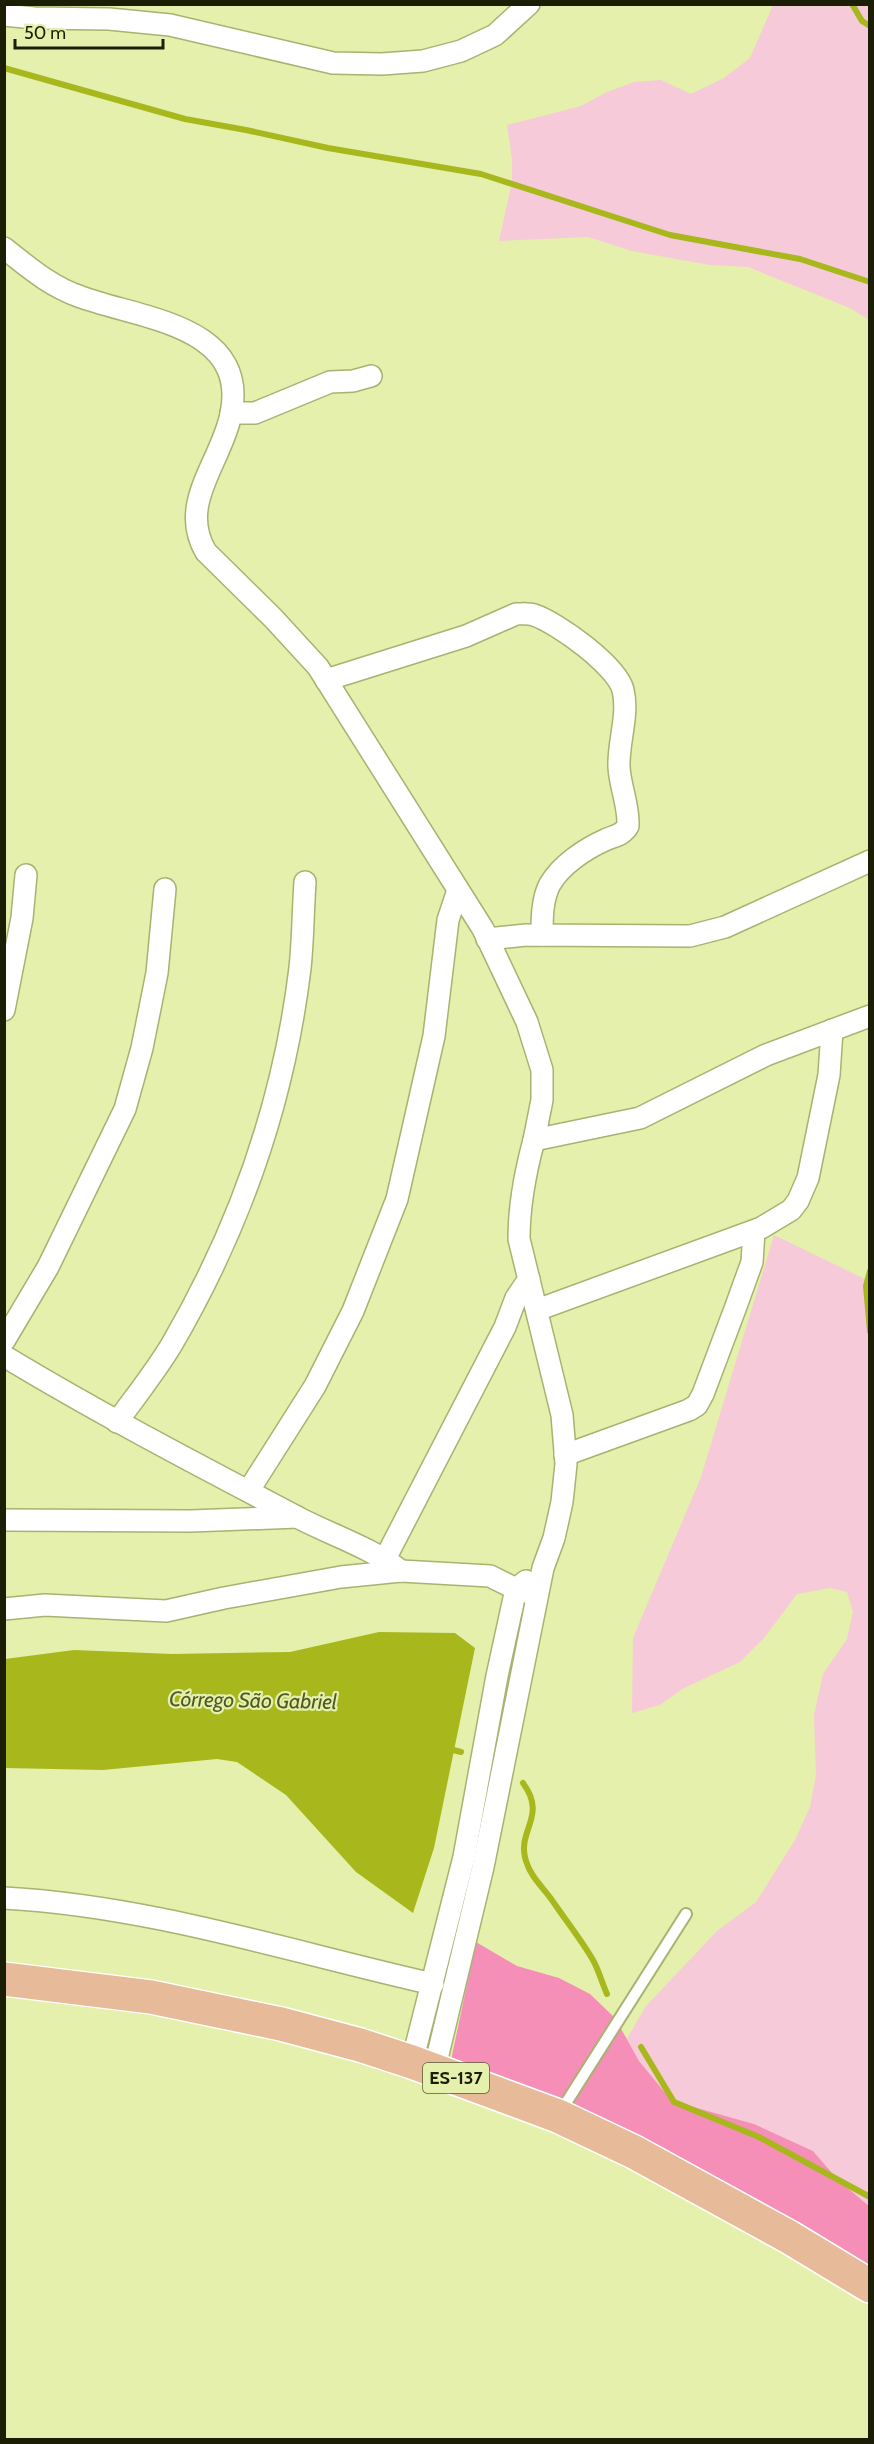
<svg xmlns="http://www.w3.org/2000/svg" width="874" height="2444" font-family="Cabin,sans-serif">
<style>
.green{fill:#f6cad9}
.forest{fill:#f58fb7}
.water{fill:#a7b71c}
.lines{fill:none;stroke-linecap:round;stroke-linejoin:round}
.stream{stroke:#a7b71c;stroke-width:6}
.lane-casing{stroke:#a8b271;stroke-width:14}
.street-casing{stroke:#a8b271;stroke-width:24}
.primary-casing{stroke:#fff;stroke-width:36}
.lane{stroke:#fff;stroke-width:10}
.street{stroke:#fff;stroke-width:21}
.primary{stroke:#e7ba9a;stroke-width:33}
.labels{text-anchor:middle;dominant-baseline:central;stroke-width:4.5;stroke-linejoin:round;paint-order:stroke}
.shield{fill:#e4f0ac;stroke:#575d36;stroke-width:1.5}
.shield-label{font-size:18px;font-weight:bold;fill:#1b1e04}
.water-label{font-size:21px;font-style:italic;fill:#515822;stroke:#e4f0ac}
</style>
<rect width="100%" height="100%" fill="#e4f0ac"/>
<!-- green -->
<g class="green">
<path d="M 773,5 L 869,5 L 869,320 L 850,308 L 748,267 L 710,265 L 632,251 L 588,237 L 499,241 L 512,182 L 512,159 L 507,125 L 581,106 L 605,93 L 634,82 L 661,80 L 691,94 L 724,78 L 750,58 Z"/>
<path d="M 774,1235 L 869,1281 L 869,2206 L 838,2180 L 813,2151 L 754,2124 L 672,2101 L 639,2061 L 626,2040 L 646,2006 L 717,1931 L 756,1902 L 795,1840 L 810,1807 L 816,1775 L 814,1715 L 823,1674 L 847,1639 L 853,1612 L 847,1592 L 830,1588 L 797,1594 L 764,1638 L 740,1662 L 684,1688 L 660,1705 L 632,1713 L 633,1638 L 701,1477 Z"/>
</g>
<!-- forest -->
<path class="forest" d="M 476,1942 L 517,1966 L 559,1978 L 590,1994 L 615,2018 L 639,2061 L 672,2101 L 754,2124 L 813,2151 L 838,2180 L 869,2206 L 869,2272 L 451,2060 Z"/>
<!-- water -->
<path class="water" d="M 379,1632 L 455,1633 L 475,1648 L 434,1848 L 413,1913 L 356,1872 L 286,1795 L 237,1762 L 217,1759 L 103,1770 L 5,1768 L 5,1659 L 74,1650 L 172,1654 L 290,1652 Z"/>
<g class="lines">
<!-- stream -->
<g class="stream">
<path d="M 852,4 L 862,21 L 870,26"/>
<path d="M 4,68 L 185,119 L 246,130 L 328,148 L 481,174 L 670,235 L 800,259 L 870,282"/>
<path d="M 870,1271 L 866,1286 L 870,1331"/>
<path d="M 446,1748 L 461,1752"/>
<path d="M 523,1783 C 548,1817 516,1830 526,1861 C 531,1878 545,1889 554,1903 C 567,1922 582,1941 593,1960 C 599,1971 602,1983 607,1994"/>
<path d="M 641,2047 L 674,2102 L 759,2137 L 870,2197"/>
</g>
<defs>
<path id="lane" d="M 559,2114 L 686,1914"/>
<g id="street">
<path d="M 4,15 L 34,18 L 109,19 L 170,25 L 333,63 L 382,64 L 423,61 L 461,51 L 495,35 L 529,4"/>
<path d="M 4,248 C 28,267 51,287 81,297 C 141,319 249,325 231,414 C 222,461 177,504 206,552 L 273,618 L 318,667 L 483,929 L 527,1022 L 542,1070 L 542,1100 L 534,1140 L 640,1118 L 766,1055 L 870,1016"/>
<path d="M 231,413 L 255,413 L 330,382 L 353,381 L 371,376"/>
<path d="M 326,680 L 466,636 L 516,614 C 522,614 528,613 534,615 C 558,623 617,666 623,690 C 629,715 618,742 619,767 C 620,787 629,805 628,826 C 623,835 614,836 605,840 C 585,849 561,865 550,884 C 542,899 542,918 542,935"/>
<path d="M 487,939 L 526,935 L 690,936 L 725,927 L 870,861"/>
<path d="M 4,1010 L 22,918 L 26,875"/>
<path d="M 537,1310 L 761,1228 L 791,1210 L 798,1201 L 808,1178 L 829,1075 L 832,1030"/>
<path d="M 4,1341 L 48,1267 L 125,1109 L 142,1048 L 157,973 L 165,889"/>
<path d="M 4,1356 C 100,1414 198,1465 297,1517 C 331,1535 370,1547 401,1571"/>
<path d="M 117,1422 C 135,1397 156,1371 172,1344 C 239,1229 284,1101 300,968 C 303,940 303,911 305,882"/>
<path d="M 565,1455 L 689,1410 L 697,1405 L 703,1394 L 735,1309 L 752,1262 L 754,1231"/>
<path d="M 249,1490 L 315,1386 L 353,1311 L 397,1199 L 434,1036 L 448,920 L 458,890"/>
<path d="M 4,1520 L 191,1521 L 297,1517"/>
<path d="M 385,1559 L 505,1327 L 516,1298 L 529,1279"/>
<path d="M 4,1609 L 45,1605 L 166,1611 L 224,1598 L 341,1577 L 401,1571 L 490,1576 L 516,1589 L 537,1595"/>
<path d="M 4,1898 C 151,1906 291,1952 433,1984"/>
<path d="M 412,2062 L 464,1857 L 497,1676 L 516,1589 L 526,1581"/>
<path d="M 434,2071 L 483,1867 L 543,1568 L 554,1538 L 562,1502 L 566,1464 L 562,1415 L 519,1239 C 519,1205 525,1173 534,1140"/>
</g>
<path id="primary" d="M 4,1979 L 151,1997 L 281,2024 L 360,2045 L 412,2062 L 558,2116 L 634,2152 L 789,2237 L 870,2286"/>
</defs>
<!-- lane casing -->
<use href="#lane" class="lane-casing"/>
<!-- street casing -->
<use href="#street" class="street-casing"/>
<!-- primary casing -->
<use href="#primary" class="primary-casing"/>
<!-- lane -->
<use href="#lane" class="lane"/>
<!-- street -->
<use href="#street" class="street"/>
<!-- primary -->
<use href="#primary" class="primary"/>
</g>
<g class="labels">
<!-- shield labels -->
<rect class="shield" x="423" y="2063" width="66" height="30" rx="4.5"/>
<g class="shield-label">
<text x="456" y="2078">ES-137</text>
</g>
<!-- water labels -->
<g class="water-label">
<text transform="translate(253 1700) rotate(1)">Córrego São Gabriel</text>
</g>
</g>
<!-- border -->
<rect width="874" height="2444" fill="none" stroke="#1b1e04" stroke-width="12"/>
<!-- scale -->
<path d="M15 39v9h148v-9" fill="none" stroke="#1b1e04" stroke-width="3"/>
<text x="24" y="39" font-size="18" fill="#1b1e04" stroke="#e4f0ac" stroke-width="4.5" paint-order="stroke">50 m</text>
</svg>
